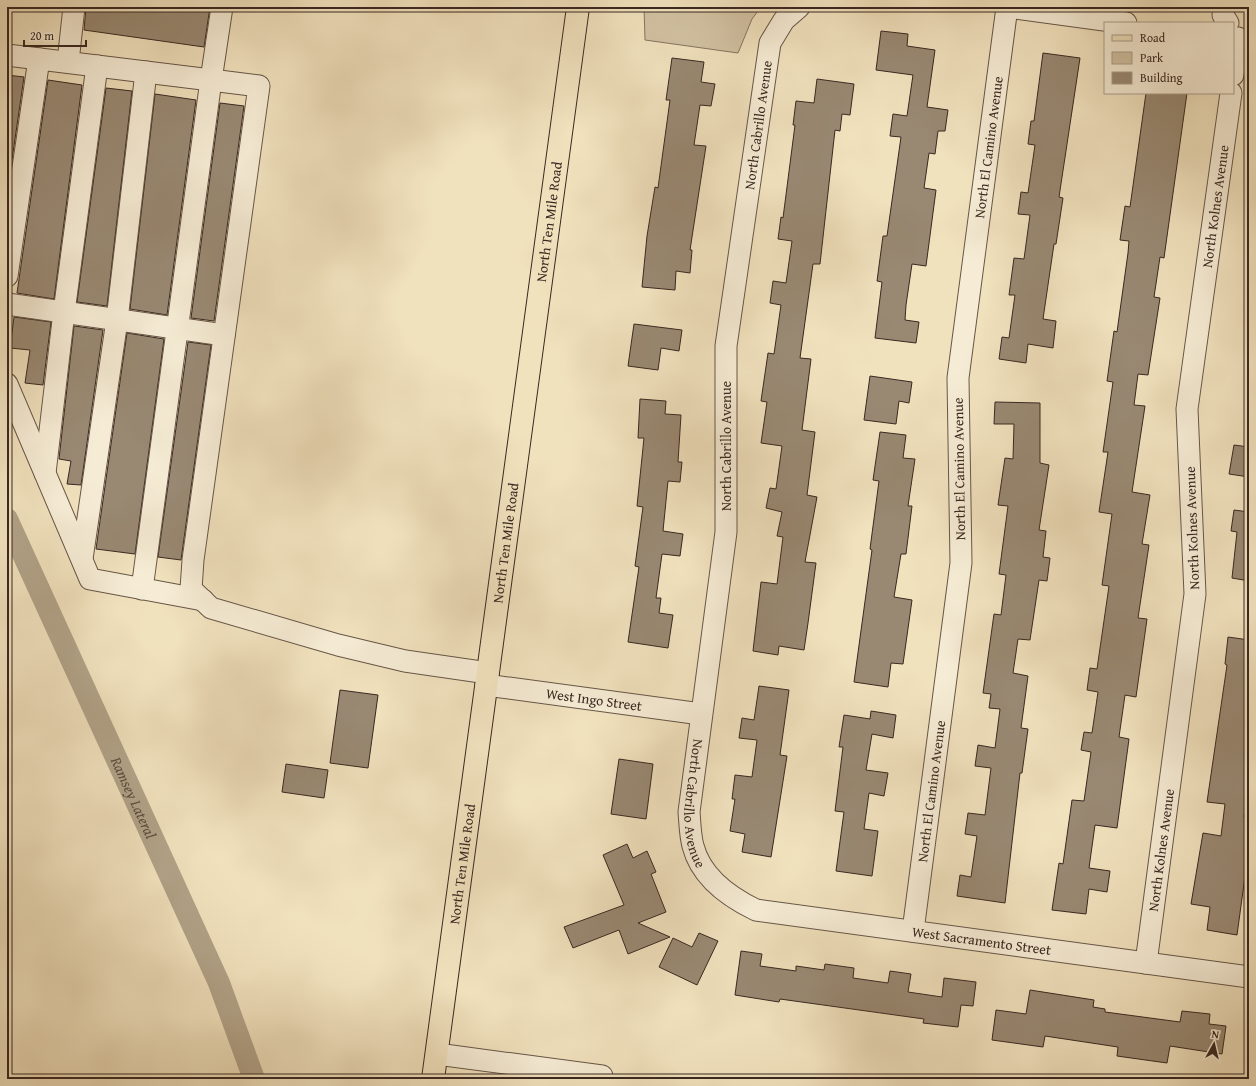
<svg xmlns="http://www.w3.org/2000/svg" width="1256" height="1086" font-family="'Gentium Book Plus',serif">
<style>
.green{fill:#d2c2a3;stroke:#867562}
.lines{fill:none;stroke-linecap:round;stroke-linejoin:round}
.canal{stroke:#b2a389;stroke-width:22}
.building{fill:#998973;stroke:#392821}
.minor-casing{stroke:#675648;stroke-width:23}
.major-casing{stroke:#392821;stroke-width:24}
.minor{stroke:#f6ecd5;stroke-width:21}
.major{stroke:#f1e2be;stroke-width:22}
.labels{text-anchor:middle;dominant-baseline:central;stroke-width:3;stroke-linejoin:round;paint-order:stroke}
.street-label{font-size:14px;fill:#392821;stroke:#f6ecd5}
.water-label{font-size:15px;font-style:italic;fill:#5d4d40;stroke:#f6ecd5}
</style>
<rect width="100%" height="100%" fill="#f1e2be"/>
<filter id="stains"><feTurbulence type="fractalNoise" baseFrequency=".005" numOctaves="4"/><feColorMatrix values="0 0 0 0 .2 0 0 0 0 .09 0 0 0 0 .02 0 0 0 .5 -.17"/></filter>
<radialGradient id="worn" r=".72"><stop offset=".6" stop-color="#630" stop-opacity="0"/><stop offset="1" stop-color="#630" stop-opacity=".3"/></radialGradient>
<!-- green -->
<path class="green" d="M 644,7 L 761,7 L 752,19 L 738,53 L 645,40 Z"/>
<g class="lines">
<!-- canal -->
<path class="canal" id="s1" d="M 7,519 L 219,983 L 254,1079"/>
</g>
<!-- building -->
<g class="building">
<path d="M 86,7 L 210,7 L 204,47 L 84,30 Z"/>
<path d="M 881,31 L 908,34 L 907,46 L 935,50 L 927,107 L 948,110 L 945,131 L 938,131 L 935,154 L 929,153 L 924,188 L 936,190 L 926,266 L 912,264 L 906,305 L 905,320 L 919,322 L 916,343 L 875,338 L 882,282 L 877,281 L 883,236 L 887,236 L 901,137 L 890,136 L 893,114 L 907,116 L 913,75 L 876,70 Z"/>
<path d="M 1043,53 L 1080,58 L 1059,197 L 1063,198 L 1056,244 L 1054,244 L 1043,319 L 1056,321 L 1053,348 L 1028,344 L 1026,363 L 999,359 L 1002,337 L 1009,338 L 1015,295 L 1009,295 L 1014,258 L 1024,259 L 1030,215 L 1018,214 L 1021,192 L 1028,193 L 1035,145 L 1028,144 L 1031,121 L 1034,121 Z"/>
<path d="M 672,58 L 704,62 L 701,82 L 715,84 L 711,106 L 700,105 L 694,145 L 706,146 L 690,250 L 692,250 L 690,273 L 676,271 L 675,290 L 642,287 L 647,236 L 655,187 L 658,188 L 670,100 L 666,100 Z"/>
<path d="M 7,75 L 24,77 L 7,194 Z"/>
<path d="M 817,79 L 854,84 L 850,115 L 842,114 L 840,131 L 835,130 L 820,264 L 813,264 L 800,358 L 811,359 L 802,430 L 815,432 L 807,495 L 817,497 L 805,562 L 816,563 L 808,623 L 804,650 L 779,646 L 778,655 L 753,651 L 761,582 L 777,584 L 783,537 L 777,536 L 782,512 L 766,508 L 770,488 L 776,489 L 782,446 L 761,443 L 767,402 L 761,401 L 768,353 L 774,354 L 781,305 L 770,303 L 773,281 L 786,283 L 792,241 L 778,239 L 781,217 L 783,218 L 795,125 L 793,125 L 796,101 L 814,103 Z"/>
<path d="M 48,80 L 82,85 L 54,299 L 17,293 Z"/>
<path d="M 106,88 L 132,91 L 107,306 L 77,302 Z"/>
<path d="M 1146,93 L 1187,93 L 1164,258 L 1160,257 L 1154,297 L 1160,298 L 1148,375 L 1138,374 L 1134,405 L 1145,406 L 1132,492 L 1150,495 L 1142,544 L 1149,545 L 1138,618 L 1147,619 L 1136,697 L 1125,695 L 1119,737 L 1129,739 L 1117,828 L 1095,825 L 1089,868 L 1110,871 L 1107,892 L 1089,889 L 1086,914 L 1052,910 L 1059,863 L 1063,864 L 1072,800 L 1084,801 L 1091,752 L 1081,750 L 1084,732 L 1092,733 L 1098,692 L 1087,690 L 1090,668 L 1097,669 L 1109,586 L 1102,585 L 1112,514 L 1099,512 L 1108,452 L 1103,452 L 1113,382 L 1107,381 L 1114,331 L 1117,332 L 1128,253 L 1129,241 L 1120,240 L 1125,206 L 1130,207 Z"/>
<path d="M 155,94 L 196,100 L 167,315 L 130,309 Z"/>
<path d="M 220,103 L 244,106 L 214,321 L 191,318 Z"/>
<path d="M 14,317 L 51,322 L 43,385 L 25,383 L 30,350 L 10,348 Z"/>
<path d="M 634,324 L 682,330 L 679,351 L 661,348 L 658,370 L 628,366 Z"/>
<path d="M 74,326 L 103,330 L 81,485 L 67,484 L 71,461 L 59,459 Z"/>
<path d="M 127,333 L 164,339 L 135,554 L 96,549 Z"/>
<path d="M 188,342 L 211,345 L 181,560 L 158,557 Z"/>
<path d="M 870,376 L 912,382 L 909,403 L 899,401 L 896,424 L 864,420 Z"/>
<path d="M 640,399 L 666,401 L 665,414 L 681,415 L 678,462 L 682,462 L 680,482 L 668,481 L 663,531 L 683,534 L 680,556 L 662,554 L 656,598 L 661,598 L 659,613 L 673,615 L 668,648 L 628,642 L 639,567 L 635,566 L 643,507 L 637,506 L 644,438 L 638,438 Z"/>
<path d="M 995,402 L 1040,403 L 1040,463 L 1049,465 L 1039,530 L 1046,531 L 1043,557 L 1050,558 L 1047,581 L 1039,580 L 1030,640 L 1018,639 L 1013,673 L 1028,676 L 1021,728 L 1028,729 L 1022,773 L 1020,773 L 1005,903 L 957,896 L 960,875 L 971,877 L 977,836 L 965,834 L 968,813 L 985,815 L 991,768 L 975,766 L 978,745 L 995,748 L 1000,709 L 989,708 L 991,694 L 983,693 L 994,614 L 1001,615 L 1006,575 L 999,574 L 1008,506 L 998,505 L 1005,458 L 1013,459 L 1014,424 L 994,424 Z"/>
<path d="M 880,432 L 906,435 L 903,458 L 915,459 L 908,506 L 912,506 L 906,554 L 901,554 L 894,597 L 912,600 L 903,664 L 891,663 L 888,687 L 854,682 L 872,550 L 870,549 L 879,481 L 873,480 Z"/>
<path d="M 1234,445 L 1249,447 L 1249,477 L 1229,474 Z"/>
<path d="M 1234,510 L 1249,512 L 1249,581 L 1232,578 L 1237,532 L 1231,531 Z"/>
<path d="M 1228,637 L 1249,640 L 1249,779 L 1244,817 L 1249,818 L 1249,847 L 1237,935 L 1207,930 L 1210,907 L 1191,904 L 1203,833 L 1221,836 L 1225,804 L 1207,802 L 1227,665 L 1225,664 Z"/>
<path d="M 759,686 L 789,690 L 780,755 L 787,756 L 771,857 L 742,852 L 745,834 L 730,831 L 735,799 L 732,799 L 735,775 L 752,777 L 757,740 L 739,738 L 742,718 L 754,720 Z"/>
<path d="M 340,690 L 378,695 L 368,768 L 330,763 Z"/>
<path d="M 871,711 L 896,715 L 893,738 L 872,734 L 866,770 L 888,773 L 884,796 L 869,793 L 864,829 L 878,831 L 872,876 L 836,871 L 844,812 L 835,811 L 843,747 L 839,747 L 844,715 L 870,719 Z"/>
<path d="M 619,759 L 653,764 L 646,819 L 611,814 Z"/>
<path d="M 286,764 L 328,770 L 324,798 L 282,792 Z"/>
<path d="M 627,844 L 633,858 L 647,851 L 656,872 L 651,874 L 666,912 L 638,923 L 670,937 L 628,954 L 619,930 L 573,948 L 564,927 L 624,905 L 603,855 Z"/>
<path d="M 699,933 L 718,941 L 697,985 L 659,967 L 673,938 L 692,947 Z"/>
<path d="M 741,951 L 762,954 L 760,966 L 796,971 L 796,966 L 824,970 L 825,964 L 854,968 L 853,978 L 888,983 L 890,971 L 911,974 L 908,992 L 942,997 L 944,978 L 976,982 L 973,1006 L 961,1005 L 958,1027 L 923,1023 L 924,1019 L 780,999 L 779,1002 L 735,995 Z"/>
<path d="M 1030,990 L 1094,1000 L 1093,1007 L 1105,1009 L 1105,1012 L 1180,1022 L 1182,1011 L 1210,1014 L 1209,1024 L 1226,1026 L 1222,1054 L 1170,1046 L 1167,1063 L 1117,1056 L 1118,1047 L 1045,1036 L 1043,1047 L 992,1040 L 996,1010 L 1026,1014 Z"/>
</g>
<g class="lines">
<defs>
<g id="minor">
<path d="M 222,7 L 211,80 L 259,86 L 193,560 L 191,589 L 211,608 L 338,645 L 405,661 L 488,673"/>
<path id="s2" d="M 799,7 L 784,20 L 770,43 L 726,346 L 726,532 L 689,812 C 690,823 690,835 693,846 C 701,877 729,897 756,910 L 1249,977"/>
<path d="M 1008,7 L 1126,23"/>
<path d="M 1224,7 L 1223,15 L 1228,23"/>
<path d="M 7,55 L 211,80 L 142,589"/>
<path d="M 68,62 L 74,7"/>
<path d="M 1233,75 L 1238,38"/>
<path d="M 7,276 L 39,59"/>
<path d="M 7,304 L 224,335"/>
<path d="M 7,384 L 90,579 L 203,600"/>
<path d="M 45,473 L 64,312 L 97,66"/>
<path d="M 82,559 L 117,320 L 146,72"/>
<path id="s3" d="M 486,685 L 701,714"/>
<path id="s4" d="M 913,931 L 961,563 L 958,378 L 1007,7"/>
<path id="s5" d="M 1146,963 L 1195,594 L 1187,409 L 1231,93"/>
<path d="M 437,1054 L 602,1076"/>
</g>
<g id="major">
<path id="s6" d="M 433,1079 L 578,7"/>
</g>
</defs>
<!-- minor casing -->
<use href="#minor" class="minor-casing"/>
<!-- major casing -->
<use href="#major" class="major-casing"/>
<!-- minor -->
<use href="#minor" class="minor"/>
<!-- major -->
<use href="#major" class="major"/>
</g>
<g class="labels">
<!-- street labels -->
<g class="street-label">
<text transform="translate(758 125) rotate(-82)">North Cabrillo Avenue</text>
<text stroke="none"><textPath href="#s4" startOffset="789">North El Camino Avenue</textPath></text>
<text stroke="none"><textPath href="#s5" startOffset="762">North Kolnes Avenue</textPath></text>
<text stroke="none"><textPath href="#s6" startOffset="865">North Ten Mile Road</textPath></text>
<text transform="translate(726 446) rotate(-90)">North Cabrillo Avenue</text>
<text transform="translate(959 469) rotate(-91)">North El Camino Avenue</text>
<text transform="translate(1192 528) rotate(-92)">North Kolnes Avenue</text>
<text stroke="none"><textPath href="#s6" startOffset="541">North Ten Mile Road</textPath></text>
<text stroke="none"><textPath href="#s3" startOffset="109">West Ingo Street</textPath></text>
<text stroke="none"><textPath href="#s4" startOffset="141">North El Camino Avenue</textPath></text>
<text stroke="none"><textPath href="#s2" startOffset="813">North Cabrillo Avenue</textPath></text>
<text stroke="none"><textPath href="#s5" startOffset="114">North Kolnes Avenue</textPath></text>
<text stroke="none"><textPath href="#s6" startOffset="217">North Ten Mile Road</textPath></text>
<text stroke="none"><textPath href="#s2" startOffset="1176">West Sacramento Street</textPath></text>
</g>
<!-- water labels -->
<g class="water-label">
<text stroke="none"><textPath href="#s1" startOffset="306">Ramsey Lateral</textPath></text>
</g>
</g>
<!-- margin -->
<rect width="1256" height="1086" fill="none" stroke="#f1e2be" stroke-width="24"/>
<rect x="8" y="8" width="1240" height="1070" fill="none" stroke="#392821" stroke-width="2"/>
<rect x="12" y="12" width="1232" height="1062" fill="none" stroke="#392821"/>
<!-- legend -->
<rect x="1104" y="22" width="130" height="72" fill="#f6ecd5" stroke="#aa9e8d"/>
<rect x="1112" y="35" width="20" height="6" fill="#f1e2be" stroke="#aa9e8d"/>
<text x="1140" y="42" font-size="12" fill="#392821">Road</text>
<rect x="1112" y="52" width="20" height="12" fill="#d2c2a3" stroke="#aa9e8d"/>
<text x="1140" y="62" font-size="12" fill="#392821">Park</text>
<rect x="1112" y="72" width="20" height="12" fill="#998973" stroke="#aa9e8d"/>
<text x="1140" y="82" font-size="12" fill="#392821">Building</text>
<!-- north arrow -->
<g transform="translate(1214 1044) rotate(8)" stroke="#f6ecd5" stroke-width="3" paint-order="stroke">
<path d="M0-3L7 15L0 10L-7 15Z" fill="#392821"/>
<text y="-6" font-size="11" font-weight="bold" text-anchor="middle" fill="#392821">N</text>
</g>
<!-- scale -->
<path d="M24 40v6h62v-6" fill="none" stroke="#392821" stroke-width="2"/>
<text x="30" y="40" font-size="12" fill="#392821" stroke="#f6ecd5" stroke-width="3" paint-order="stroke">20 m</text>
<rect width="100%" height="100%" filter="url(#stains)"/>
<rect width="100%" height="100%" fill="url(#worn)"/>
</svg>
